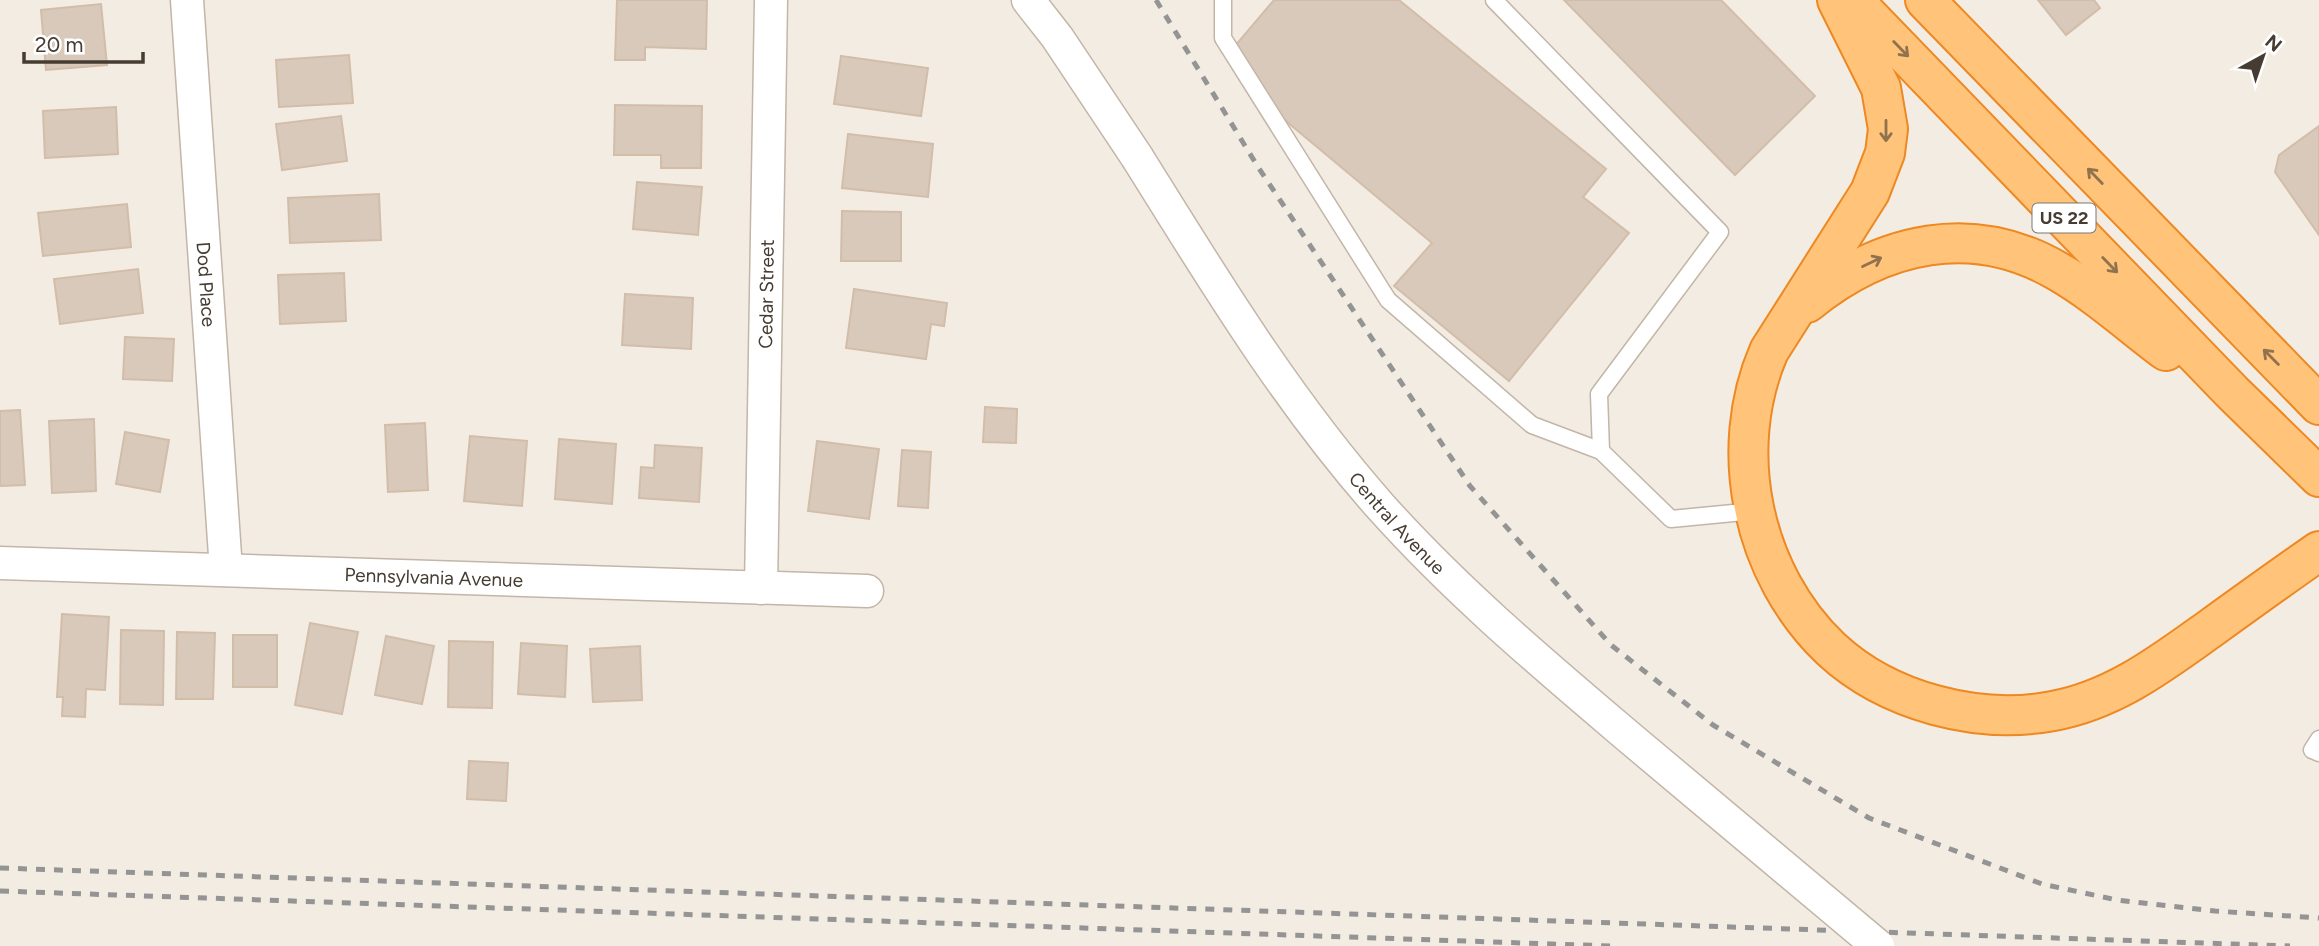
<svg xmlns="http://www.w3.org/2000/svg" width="2319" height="946" font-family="Figtree,sans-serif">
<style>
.building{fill:#d9c9ba;stroke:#d2bda9;stroke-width:2}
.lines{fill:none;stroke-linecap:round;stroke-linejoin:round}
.service-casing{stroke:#c3b5a7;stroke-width:19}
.minor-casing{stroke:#c3b5a7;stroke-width:35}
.trunk-casing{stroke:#e82;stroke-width:42}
.service{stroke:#fff;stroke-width:16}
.minor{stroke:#fff;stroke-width:32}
.trunk{stroke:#ffc479;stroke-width:38}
.rail{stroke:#949494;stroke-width:5;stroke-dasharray:9 9;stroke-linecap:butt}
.minor-bridge-casing{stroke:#c3b5a7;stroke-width:35;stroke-linecap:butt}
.minor-bridge{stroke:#fff;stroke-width:32}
.oneway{stroke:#90724e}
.labels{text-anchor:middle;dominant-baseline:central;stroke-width:6;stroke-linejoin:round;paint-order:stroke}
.shield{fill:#fff;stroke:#7e7670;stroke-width:2}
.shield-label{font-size:18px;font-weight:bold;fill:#463c32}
.street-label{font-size:19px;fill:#463c32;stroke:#fff}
</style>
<rect width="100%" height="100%" fill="#f3ece3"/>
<!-- building -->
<g class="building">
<path d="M 617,0 L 707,0 L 706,49 L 645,47 L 645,60 L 615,60 Z"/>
<path d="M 1274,0 L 1399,0 L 1606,169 L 1583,197 L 1629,233 L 1509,381 L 1394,286 L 1432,243 L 1280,116 L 1234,47 Z"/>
<path d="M 1564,0 L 1721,0 L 1815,96 L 1735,175 Z"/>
<path d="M 2038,0 L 2094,0 L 2100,8 L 2066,35 Z"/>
<path d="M 101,4 L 107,65 L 46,70 L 41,10 Z"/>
<path d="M 349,55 L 353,103 L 279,107 L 276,60 Z"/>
<path d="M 841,56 L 928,68 L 921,116 L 834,104 Z"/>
<path d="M 615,105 L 702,106 L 701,168 L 661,168 L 661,155 L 614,155 Z"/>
<path d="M 116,107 L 118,154 L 45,158 L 43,111 Z"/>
<path d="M 341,116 L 347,161 L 282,170 L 276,124 Z"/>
<path d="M 2319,126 L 2319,235 L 2275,172 L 2279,155 Z"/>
<path d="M 848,134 L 933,144 L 928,197 L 842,188 Z"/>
<path d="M 637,182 L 702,187 L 698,235 L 633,229 Z"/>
<path d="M 379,194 L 381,240 L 290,243 L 288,198 Z"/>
<path d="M 127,204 L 131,247 L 43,256 L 38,213 Z"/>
<path d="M 842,211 L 901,212 L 901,261 L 841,261 Z"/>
<path d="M 138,269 L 143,313 L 60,324 L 54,279 Z"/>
<path d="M 344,273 L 346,321 L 280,324 L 278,275 Z"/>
<path d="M 854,289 L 947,303 L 944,326 L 931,324 L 926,359 L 846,348 Z"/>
<path d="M 625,294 L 693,298 L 691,349 L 622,345 Z"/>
<path d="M 125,337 L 174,339 L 172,381 L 123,379 Z"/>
<path d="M 985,407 L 1017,409 L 1016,443 L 983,442 Z"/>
<path d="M 20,410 L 25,485 L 0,486 L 0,411 Z"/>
<path d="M 94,419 L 96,491 L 52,493 L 49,421 Z"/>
<path d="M 425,423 L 428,490 L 388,492 L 385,425 Z"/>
<path d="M 125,432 L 169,440 L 160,492 L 116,484 Z"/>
<path d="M 470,436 L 527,441 L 522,506 L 464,501 Z"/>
<path d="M 559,439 L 616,444 L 612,504 L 555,499 Z"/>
<path d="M 817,441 L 879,449 L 869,519 L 808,511 Z"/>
<path d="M 655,445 L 702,448 L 699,502 L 639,498 L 641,467 L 654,468 Z"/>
<path d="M 902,450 L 931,452 L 928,508 L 898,506 Z"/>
<path d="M 62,614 L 109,617 L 105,690 L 86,689 L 85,717 L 62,716 L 63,697 L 57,697 Z"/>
<path d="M 310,623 L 358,632 L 342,714 L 295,705 Z"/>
<path d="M 121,630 L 164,631 L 163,705 L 120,704 Z"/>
<path d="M 177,632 L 215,633 L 213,699 L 176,699 Z"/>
<rect x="233" y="635" width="44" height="52"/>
<path d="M 386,636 L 434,646 L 422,704 L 375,695 Z"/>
<path d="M 449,641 L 493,642 L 492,708 L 448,707 Z"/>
<path d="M 521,643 L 567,646 L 565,697 L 518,694 Z"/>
<path d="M 640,646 L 642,700 L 593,702 L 590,649 Z"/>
<path d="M 469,761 L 508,763 L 506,801 L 467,799 Z"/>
</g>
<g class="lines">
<defs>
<g id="service">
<path d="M 1223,0 L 1223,38 L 1388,300 L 1532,425 L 1601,451"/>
<path d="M 1494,0 L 1720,232 L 1599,394 L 1601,451 L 1671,519 L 1754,511"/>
<path d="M 2319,739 L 2312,750 L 2319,753"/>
</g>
<g id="minor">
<path id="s1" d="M 187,0 L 226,570"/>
<path d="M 1028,0 L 1057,37 L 1137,157"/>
<path id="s2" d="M 0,563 L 867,591"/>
<path id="s3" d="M 761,588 L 771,0"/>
</g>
<g id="trunk">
<path d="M 1837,0 L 1881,88 L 1888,129 L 1885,153 L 1870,192 L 1769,351 C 1726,450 1752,574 1831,649 C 1888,702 1978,725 2053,711 C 2114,700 2162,663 2211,628 C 2247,602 2283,576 2319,551"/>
<path d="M 1853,0 L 2233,393 L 2319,477"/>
<path d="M 1925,0 L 2319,405"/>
<path d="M 1807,303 C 1882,242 1973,221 2059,272 C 2097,294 2131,325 2166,351"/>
</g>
</defs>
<!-- service casing -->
<use href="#service" class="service-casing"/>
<!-- minor casing -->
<use href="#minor" class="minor-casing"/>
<!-- trunk casing -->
<use href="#trunk" class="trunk-casing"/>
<!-- service -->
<use href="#service" class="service"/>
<!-- minor -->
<use href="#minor" class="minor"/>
<!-- trunk -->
<use href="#trunk" class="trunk"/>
<!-- rail -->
<g class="rail">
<path d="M 1156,0 L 1258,167 L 1470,486 L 1611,645 L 1713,725 L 1869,818 L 2042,884 L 2117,900 L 2215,911 L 2319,918"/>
<path d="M 0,868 L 2290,946"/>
<path d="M 0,891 L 1611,946"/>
</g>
<defs>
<g id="minor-bridge">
<path id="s4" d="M 1137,157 C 1212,277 1286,400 1381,507 C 1457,592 1543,664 1630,738 C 1713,807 1795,877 1878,946"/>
</g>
</defs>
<!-- minor-bridge casing -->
<use href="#minor-bridge" class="minor-bridge-casing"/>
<!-- minor-bridge -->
<use href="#minor-bridge" class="minor-bridge"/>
</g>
<!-- one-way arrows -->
<defs><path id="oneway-shaft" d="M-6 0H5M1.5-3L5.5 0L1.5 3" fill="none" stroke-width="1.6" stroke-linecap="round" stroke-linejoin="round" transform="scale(1.75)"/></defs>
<g class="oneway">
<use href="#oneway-shaft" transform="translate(1901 49) rotate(46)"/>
<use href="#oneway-shaft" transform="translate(1886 131) rotate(90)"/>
<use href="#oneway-shaft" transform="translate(2095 176) rotate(-134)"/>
<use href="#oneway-shaft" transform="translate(1872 262) rotate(-26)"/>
<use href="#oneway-shaft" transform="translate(2110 265) rotate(46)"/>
<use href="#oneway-shaft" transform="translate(2271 357) rotate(-135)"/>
</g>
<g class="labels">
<!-- shield labels -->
<rect class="shield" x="2032.5" y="203.5" width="63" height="29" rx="5"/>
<g class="shield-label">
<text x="2064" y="218">US 22</text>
</g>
<!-- street labels -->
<g class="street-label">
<text stroke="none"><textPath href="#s1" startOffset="285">Dod Place</textPath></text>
<text stroke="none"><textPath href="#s3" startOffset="294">Cedar Street</textPath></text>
<text stroke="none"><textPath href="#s4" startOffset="450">Central Avenue</textPath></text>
<text stroke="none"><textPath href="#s2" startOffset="434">Pennsylvania Avenue</textPath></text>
</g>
</g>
<!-- north arrow -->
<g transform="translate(2263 56) rotate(40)" stroke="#ffffff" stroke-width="5" paint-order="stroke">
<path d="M0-5L12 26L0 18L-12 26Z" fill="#463c32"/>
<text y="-10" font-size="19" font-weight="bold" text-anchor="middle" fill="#463c32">N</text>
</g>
<!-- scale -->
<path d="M24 52v10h119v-10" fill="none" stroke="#463c32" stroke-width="3.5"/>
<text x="35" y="52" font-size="21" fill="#463c32" stroke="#ffffff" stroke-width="5" paint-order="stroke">20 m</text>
</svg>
